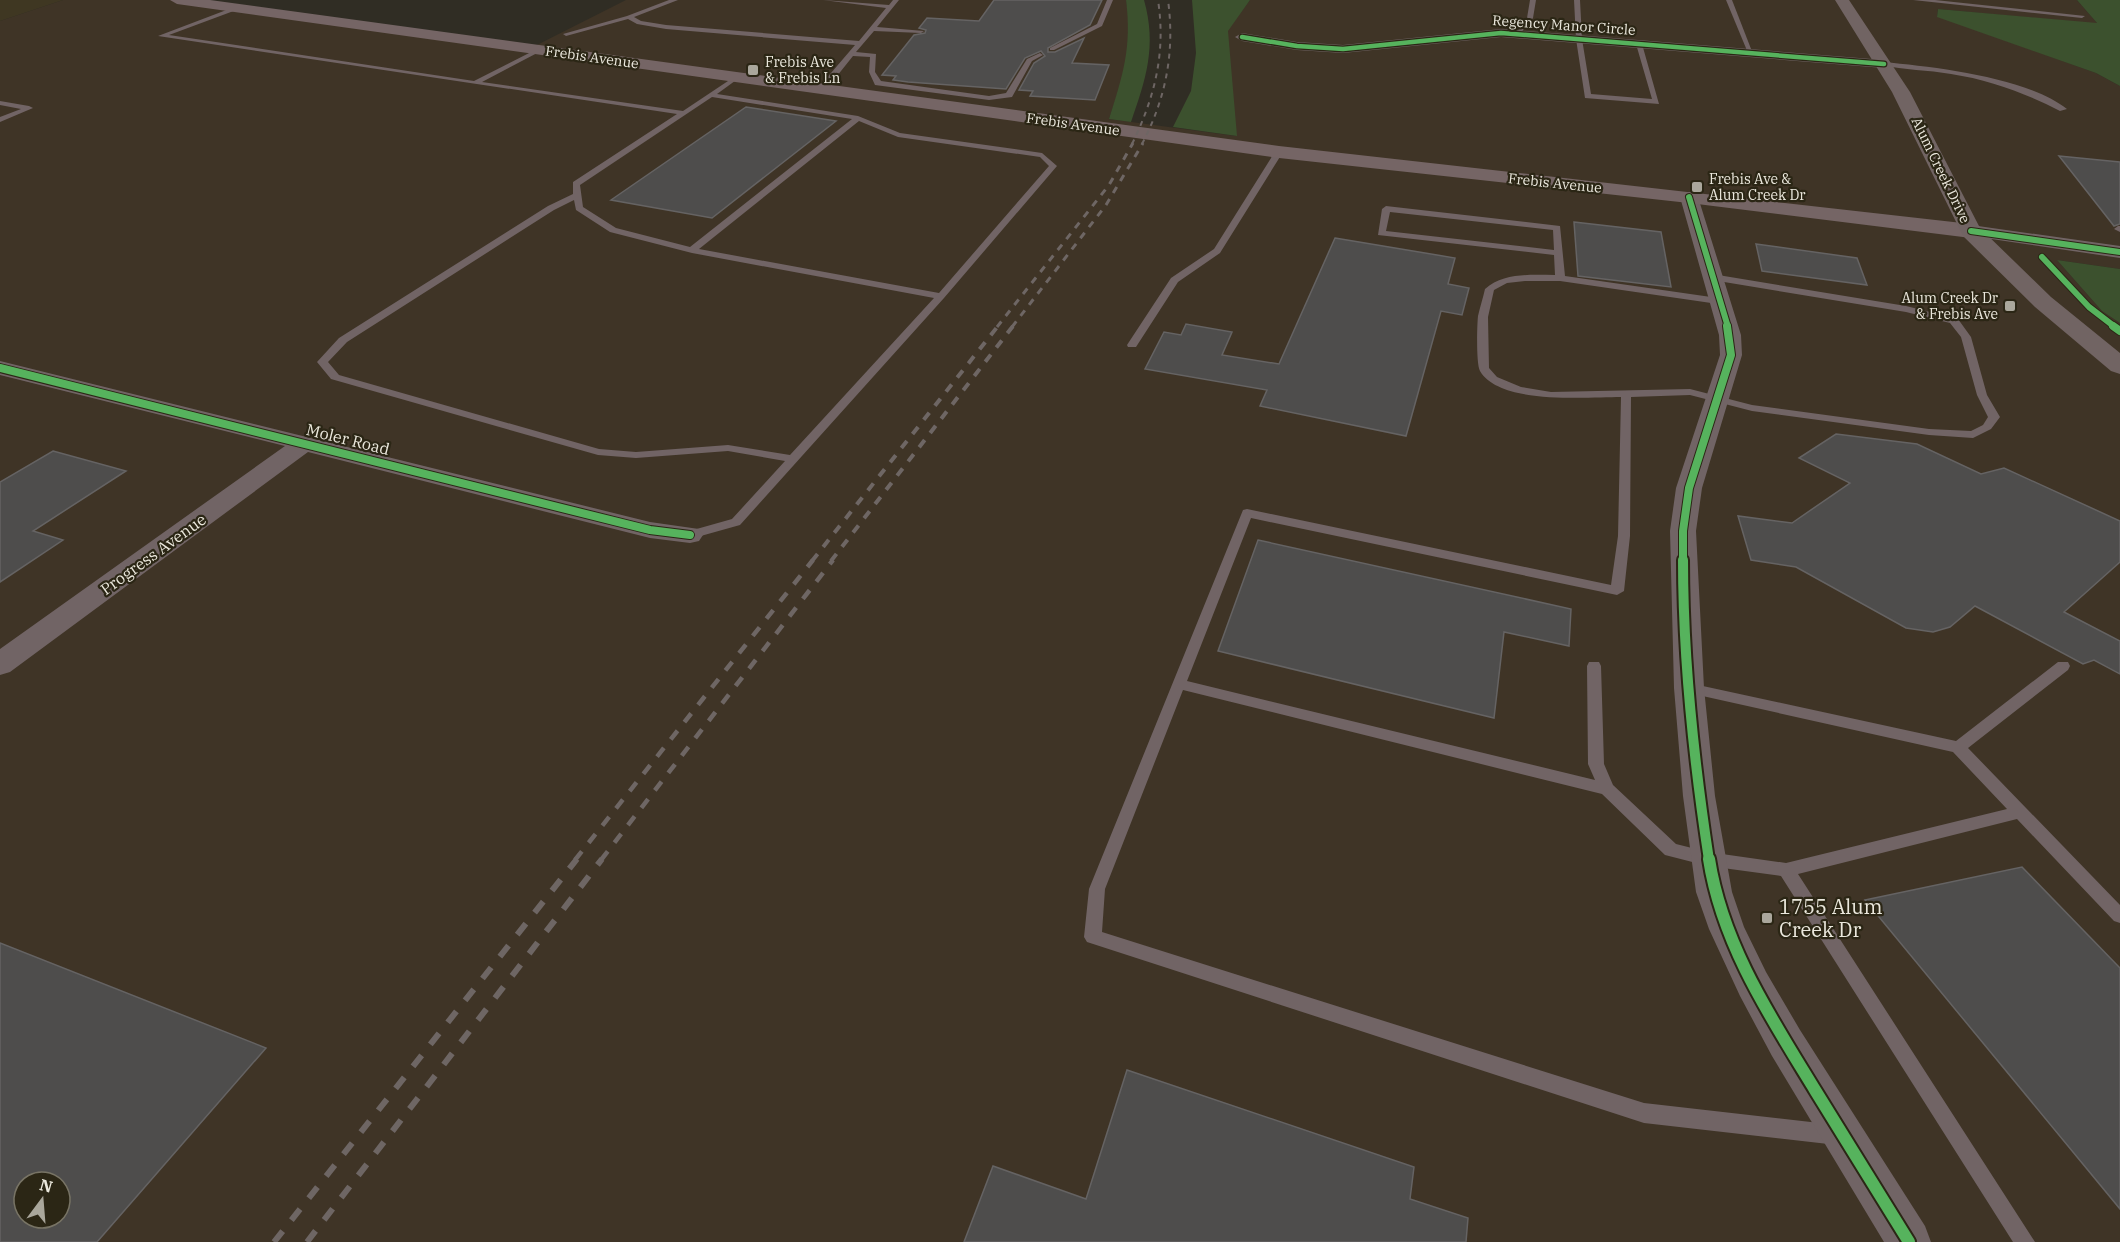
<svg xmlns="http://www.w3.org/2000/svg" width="2120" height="1242" font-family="'IBM Plex Serif',serif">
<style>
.industrial{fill:#3f3426;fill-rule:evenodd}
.built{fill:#3f3722}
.green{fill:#3c512e}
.building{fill:#4e4d4c;stroke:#656363;stroke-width:1.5;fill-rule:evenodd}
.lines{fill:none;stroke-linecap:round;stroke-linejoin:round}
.lane{fill:#716465;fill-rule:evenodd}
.street{fill:#716465;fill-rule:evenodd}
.secondary{fill:#756565;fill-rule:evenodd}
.primary{fill:#716463;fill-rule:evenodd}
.rail-far4{stroke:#6e6664;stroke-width:2;stroke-dasharray:5 5;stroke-linecap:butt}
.rail-far3{stroke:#6e6664;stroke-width:3;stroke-dasharray:7 7;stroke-linecap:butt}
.rail-far2{stroke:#6e6664;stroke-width:4;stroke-dasharray:9 9;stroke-linecap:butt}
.rail-far1{stroke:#6e6664;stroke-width:4.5;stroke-dasharray:11 11;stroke-linecap:butt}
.rail{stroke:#6e6664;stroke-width:6;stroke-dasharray:14 14;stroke-linecap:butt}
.cycleway-far4-casing{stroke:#2b2615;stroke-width:7}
.cycleway-far3-casing{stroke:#2b2615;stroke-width:8}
.cycleway-far2-casing{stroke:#2b2615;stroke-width:10}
.cycleway-far1-casing{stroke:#2b2615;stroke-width:14}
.cycleway-casing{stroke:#2b2615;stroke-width:16}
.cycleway-far4{stroke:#56b35d;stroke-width:4.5}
.cycleway-far3{stroke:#56b35d;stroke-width:6}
.cycleway-far2{stroke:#56b35d;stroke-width:8}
.cycleway-far1{stroke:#56b35d;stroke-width:10}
.cycleway{stroke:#56b35d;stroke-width:12}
.poi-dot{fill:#aaa79c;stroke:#2b2615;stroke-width:2}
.labels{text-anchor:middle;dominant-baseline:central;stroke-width:4.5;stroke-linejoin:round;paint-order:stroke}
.far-street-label{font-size:14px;fill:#ebe8dd;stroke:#2b2615}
.far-poi-label{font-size:14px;fill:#ebe8dd;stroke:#2b2615;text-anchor:start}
.street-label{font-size:16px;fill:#ebe8dd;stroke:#2b2615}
.near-poi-label{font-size:20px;fill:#ebe8dd;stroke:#2b2615;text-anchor:start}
</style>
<rect width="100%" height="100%" fill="#302d24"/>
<!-- industrial -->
<path class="industrial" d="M 63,0 L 173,0 L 529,49 L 626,0 L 1126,0 L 1130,28 L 1126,68 L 1109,119 L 1236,136 L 1227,31 L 1250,0 L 2077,0 L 2098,24 L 1938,9 L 1937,16 L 2096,73 L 2120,86 L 2120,269 L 2057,260 L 2102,311 L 2120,323 L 2120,1242 L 0,1242 L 0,21 ZM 24,1182 L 60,1182 L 60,1218 L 24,1218 Z"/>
<!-- built -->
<path class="built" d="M 0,0 L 63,0 L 0,21 Z"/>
<!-- green -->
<g class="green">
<path d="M 1126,0 L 1144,0 C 1157,46 1146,79 1131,122 L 1109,119 C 1123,75 1132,47 1126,0 Z"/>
<path d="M 1192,0 L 1250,0 L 1228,31 L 1237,136 L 1173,127 L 1191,91 L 1196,53 Z"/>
<path d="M 2077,0 L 2120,0 L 2120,86 L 2096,73 L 1937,17 L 1938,9 L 2097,23 Z"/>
<path d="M 2057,260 L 2120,269 L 2120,323 L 2102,311 Z"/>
</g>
<!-- building -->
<g class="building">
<path d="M 994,0 L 1102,0 L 1090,25 L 1048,48 L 1048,52 L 1055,52 L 1084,38 L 1072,63 L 1109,65 L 1095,100 L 1030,96 L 1033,91 L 1019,90 L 1034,63 L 1045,56 L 1041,51 L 1025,58 L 1006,89 L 908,82 L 893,80 L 896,76 L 882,75 L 914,35 L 925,33 L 926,30 L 919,28 L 927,18 L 979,21 Z"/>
<path d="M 746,107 L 836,121 L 712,218 L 611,200 Z"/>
<path d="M 2059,156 L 2120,162 L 2120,224 L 2114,226 Z"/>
<path d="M 1574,222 L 1661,232 L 1671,287 L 1578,276 Z"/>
<path d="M 1335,238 L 1455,258 L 1448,284 L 1469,288 L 1462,315 L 1441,311 L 1406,436 L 1260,406 L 1267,390 L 1145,369 L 1164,332 L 1181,335 L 1186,324 L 1232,332 L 1222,355 L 1279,364 Z"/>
<path d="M 1756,244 L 1857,258 L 1867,285 L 1762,271 Z"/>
<path d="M 1836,434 L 1917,444 L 1981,474 L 2004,468 L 2120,521 L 2120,562 L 2064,612 L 2120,641 L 2120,674 L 2094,660 L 2083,664 L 1975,606 L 1950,627 L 1933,632 L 1906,628 L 1796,567 L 1751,560 L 1738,516 L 1792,523 L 1850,483 L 1799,458 Z"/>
<path d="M 53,451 L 126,471 L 33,531 L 63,540 L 0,582 L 0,482 Z"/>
<path d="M 1258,540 L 1571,609 L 1569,646 L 1504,632 L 1494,718 L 1218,651 Z"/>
<path d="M 2022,867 L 2120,968 L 2120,1209 L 1865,900 Z"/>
<path d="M 0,943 L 266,1048 L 97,1242 L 0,1242 ZM 24,1182 L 60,1182 L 60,1218 L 24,1218 Z"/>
<path d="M 1127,1070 L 1414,1167 L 1410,1199 L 1468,1218 L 1466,1242 L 964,1242 L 993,1166 L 1086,1199 Z"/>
</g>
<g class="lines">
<!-- lane -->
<g class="lane">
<path d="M 669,0 L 678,0 L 634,17 L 641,21 L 666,25 L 859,41 L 886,8 L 823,0 L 889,5 L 893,0 L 899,0 L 877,27 L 924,31 L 921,33 L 874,31 L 856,52 L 876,54 L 875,72 L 881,81 L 989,96 L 1006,93 L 1027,59 L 1040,53 L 1043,55 L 1032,61 L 1012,97 L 989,100 L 875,85 L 869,72 L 870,57 L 853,56 L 825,91 L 819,91 L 819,87 L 855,45 L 666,29 L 637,24 L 628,19 L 566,36 L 563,34 L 627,16 Z"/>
<path d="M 1107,0 L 1113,0 L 1102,26 L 1054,50 L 1050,50 L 1050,48 L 1097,24 Z"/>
<path d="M 1530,0 L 1536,0 L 1533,18 L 1519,35 L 1515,35 L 1527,18 Z"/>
<path d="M 1574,0 L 1580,0 L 1582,39 L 1591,94 L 1652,99 L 1636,44 L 1639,42 L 1642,44 L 1659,104 L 1585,98 L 1576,39 Z"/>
<path d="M 1726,0 L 1732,0 L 1753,54 L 1748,53 Z"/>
<path d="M 1913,0 L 1935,0 L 2085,16 L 2082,18 Z"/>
<path d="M 237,6 L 239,9 L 169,35 L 474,81 L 539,48 L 541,51 L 482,82 L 683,111 L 737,75 L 741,77 L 739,78 L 717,94 L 858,116 L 900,133 L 1042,153 L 1057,166 L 944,298 L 740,525 L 690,539 L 686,538 L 684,535 L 686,532 L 732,519 L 785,461 L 728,451 L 636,458 L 598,455 L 331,379 L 317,362 L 339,338 L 548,206 L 573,194 L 573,182 L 677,114 L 158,36 ZM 712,97 L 852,119 L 690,247 L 616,228 L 583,207 L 580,185 ZM 859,121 L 898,137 L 1040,157 L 1049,166 L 939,293 L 699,249 ZM 574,200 L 576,210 L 610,232 L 692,253 L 934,298 L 790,455 L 728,445 L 636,452 L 599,449 L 339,375 L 328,362 L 347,342 L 554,210 Z"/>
<path d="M 1884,62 C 1935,67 2026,77 2067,109 L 2060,111 C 2025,93 1990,80 1951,74 C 1928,70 1904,70 1882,65 Z"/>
<path d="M 0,101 L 29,106 L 33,108 L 0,122 L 0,117 L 21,109 L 0,105 Z"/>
<path d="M 1276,150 L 1283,152 L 1220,253 L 1178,282 L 1136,347 L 1128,347 L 1127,345 L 1171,278 L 1214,249 Z"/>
<path d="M 1386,206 L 1560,226 L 1565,276 L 1718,298 L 1723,301 L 1718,304 L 1560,281 L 1525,281 L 1507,283 L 1494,290 L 1488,317 L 1489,368 L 1497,377 L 1521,387 L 1551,392 L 1690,389 L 1752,405 L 1929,429 L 1971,431 L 1983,425 L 1988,417 L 1977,395 L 1961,337 L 1950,323 L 1906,312 L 1712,280 L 1707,277 L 1712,274 L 1906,306 L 1958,319 L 1971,337 L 1987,395 L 2000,417 L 1991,429 L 1973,438 L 1929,435 L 1752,411 L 1690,395 L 1631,397 L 1630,536 L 1624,591 L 1617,595 L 1251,518 L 1187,681 L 1595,780 L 1588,764 L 1587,666 L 1589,662 L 1599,662 L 1601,666 L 1604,764 L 1613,785 L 1676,844 L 1708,852 L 1786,863 L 2007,809 L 1953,752 L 1689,693 L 1684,692 L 1682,688 L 1684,684 L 1689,683 L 1956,741 L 2058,662 L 2068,662 L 2070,666 L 2068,670 L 1968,748 L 2120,905 L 2120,923 L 2114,921 L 2017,819 L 1798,874 L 2035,1242 L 2013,1242 L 1781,876 L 1708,866 L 1665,855 L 1602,794 L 1183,690 L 1105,889 L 1102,932 L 1644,1103 L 1837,1125 L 1844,1128 L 1847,1135 L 1844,1142 L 1837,1145 L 1644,1123 L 1087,942 L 1084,937 L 1089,889 L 1243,510 L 1247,509 L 1611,585 L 1618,536 L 1621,397 C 1586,397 1500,405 1480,371 C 1476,364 1477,325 1478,316 C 1480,307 1483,298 1485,289 C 1504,272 1532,275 1555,275 L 1554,255 L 1378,235 L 1382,209 ZM 1390,212 L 1553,230 L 1554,250 L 1386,231 Z"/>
<path d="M 2118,226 L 2120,226 L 2120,232 L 2114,229 Z"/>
</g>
<!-- street -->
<g class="street">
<path d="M 1501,29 L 1884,60 L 1891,64 L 1884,68 L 1501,37 L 1343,53 L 1297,50 L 1242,41 L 1235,37 L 1242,33 L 1297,42 L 1343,45 Z"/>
<path d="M 1689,192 L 1695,193 L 1698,197 L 1741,335 L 1742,355 L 1702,488 L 1696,531 L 1704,688 L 1715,796 L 1732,892 L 1744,927 L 1766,972 L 1800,1030 L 1925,1226 L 1931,1242 L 1884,1242 L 1772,1056 L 1740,996 L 1709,929 L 1696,892 L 1683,796 L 1674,688 L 1670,531 L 1676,488 L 1720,355 L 1719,335 L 1680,197 L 1683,193 Z"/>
<path d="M 1971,225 L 2120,246 L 2120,258 L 1964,235 L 1962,231 L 1964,227 Z"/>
<path d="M 0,361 L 650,522 L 699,529 L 703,535 L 699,541 L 690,543 L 650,538 L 308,452 L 10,672 L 0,675 L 0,649 L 285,446 L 0,375 Z"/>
</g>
<!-- secondary -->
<path class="secondary" d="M 170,0 L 210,0 L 1279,146 L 1971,224 L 1979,226 L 1982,231 L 1979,236 L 1971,238 L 1689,203 L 1279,158 L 177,4 Z"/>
<!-- primary -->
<path class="primary" d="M 1835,0 L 1849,0 L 1910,92 L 1980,228 L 2051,297 L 2120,353 L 2120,374 L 2111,371 L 2035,307 L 1963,236 L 1892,92 Z"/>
<!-- rail-far4 -->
<g class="rail-far4">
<path d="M 1132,144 C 1155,97 1166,52 1158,0"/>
<path d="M 1142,144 C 1166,98 1175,52 1168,0"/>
</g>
<!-- rail-far3 -->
<g class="rail-far3">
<path d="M 997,327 L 1109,185 L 1133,143"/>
<path d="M 1012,327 L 1106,205 L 1143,143"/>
</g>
<!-- rail-far2 -->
<g class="rail-far2">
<path d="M 812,561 L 998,326"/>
<path d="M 831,561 L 1013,326"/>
</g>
<!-- rail-far1 -->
<g class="rail-far1">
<path d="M 575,860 L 813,560"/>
<path d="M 601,860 L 833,560"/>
</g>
<!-- rail -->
<g class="rail">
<path d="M 274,1242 L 577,859"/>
<path d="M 307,1242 L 602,859"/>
</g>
<defs>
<path id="cycleway-far4" d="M 1242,37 L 1297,46 L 1343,49 L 1501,33 L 1884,64"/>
<g id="cycleway-far3">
<path d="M 1689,197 L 1728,327"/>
<path d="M 1971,231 L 2120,252"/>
<path d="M 2042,257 L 2089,307 L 2115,327"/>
</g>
<g id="cycleway-far2">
<path d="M 2113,326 L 2120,331"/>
<path d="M 0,368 L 650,530 L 690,535"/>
<path d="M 1683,561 L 1683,531 L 1689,488 L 1731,355 L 1727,326"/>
</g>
<path id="cycleway-far1" d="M 1683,560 C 1683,660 1694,762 1709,860"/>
<path id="cycleway" d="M 1709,859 C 1722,944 1771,1018 1815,1090 C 1846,1141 1878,1191 1909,1242"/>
</defs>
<!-- cycleway-far4 casing -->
<use href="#cycleway-far4" class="cycleway-far4-casing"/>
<!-- cycleway-far3 casing -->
<use href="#cycleway-far3" class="cycleway-far3-casing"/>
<!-- cycleway-far2 casing -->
<use href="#cycleway-far2" class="cycleway-far2-casing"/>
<!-- cycleway-far1 casing -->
<use href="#cycleway-far1" class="cycleway-far1-casing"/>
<!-- cycleway casing -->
<use href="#cycleway" class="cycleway-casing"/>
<!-- cycleway-far4 -->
<use href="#cycleway-far4" class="cycleway-far4"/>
<!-- cycleway-far3 -->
<use href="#cycleway-far3" class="cycleway-far3"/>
<!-- cycleway-far2 -->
<use href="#cycleway-far2" class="cycleway-far2"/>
<!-- cycleway-far1 -->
<use href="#cycleway-far1" class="cycleway-far1"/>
<!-- cycleway -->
<use href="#cycleway" class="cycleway"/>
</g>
<!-- markers -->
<g class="poi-dot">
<rect x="747" y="64" width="12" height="12" rx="3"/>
<rect x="1691" y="181" width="12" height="12" rx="3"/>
<rect x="2004" y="300" width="12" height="12" rx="3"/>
<rect x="1761" y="912" width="12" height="12" rx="3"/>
</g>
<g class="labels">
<!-- far-street labels -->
<g class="far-street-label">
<text transform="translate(1564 25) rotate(4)">Regency Manor Circle</text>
<text transform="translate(592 57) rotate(8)">Frebis Avenue</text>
<text transform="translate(1073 124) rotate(8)">Frebis Avenue</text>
<text transform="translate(1941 170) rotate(64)">Alum Creek Drive</text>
<text transform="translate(1555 183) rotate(6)">Frebis Avenue</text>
</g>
<!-- far-poi labels -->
<g class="far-poi-label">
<text x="765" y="62">Frebis Ave<tspan x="765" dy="16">&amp; Frebis Ln</tspan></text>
<text x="1709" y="179">Frebis Ave &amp;<tspan x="1709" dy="16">Alum Creek Dr</tspan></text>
<text x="1998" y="298" text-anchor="end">Alum Creek Dr<tspan x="1998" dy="16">&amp; Frebis Ave</tspan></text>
</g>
<!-- street labels -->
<g class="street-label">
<text transform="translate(348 439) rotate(14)">Moler Road</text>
<text transform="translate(153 554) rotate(-36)">Progress Avenue</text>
</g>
<!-- near-poi labels -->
<g class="near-poi-label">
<text x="1779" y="906">1755 Alum<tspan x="1779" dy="23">Creek Dr</tspan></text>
</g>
</g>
<!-- north arrow -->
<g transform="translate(42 1200) rotate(16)"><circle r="28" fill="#2b2615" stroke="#787465" stroke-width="1.5"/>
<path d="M0-4.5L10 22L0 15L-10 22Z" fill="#aaa79c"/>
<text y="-9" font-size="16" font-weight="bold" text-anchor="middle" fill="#ebe8dd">N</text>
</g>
</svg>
